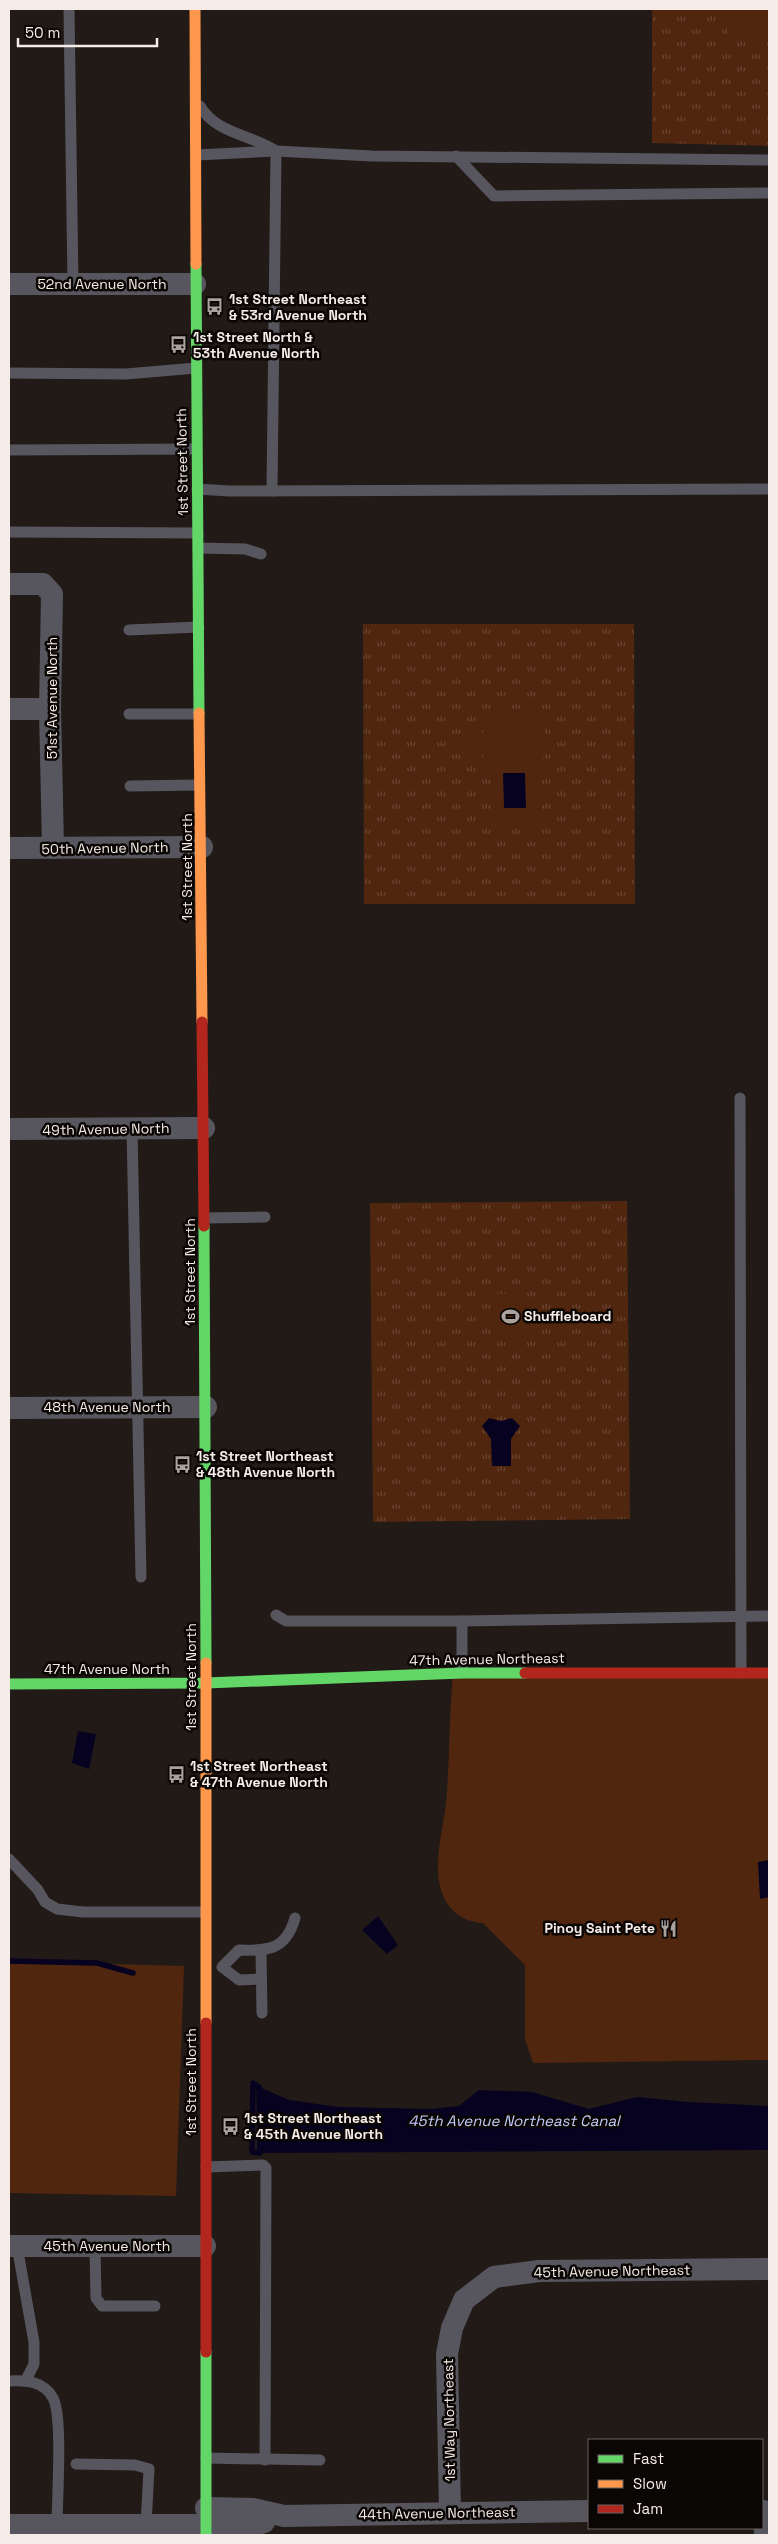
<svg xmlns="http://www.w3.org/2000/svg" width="778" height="2544" font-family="'Space Grotesk',sans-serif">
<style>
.grass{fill:url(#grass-tufts)}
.pitch{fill:#51260f}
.water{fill:#060220}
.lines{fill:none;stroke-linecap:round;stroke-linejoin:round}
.stream{stroke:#060220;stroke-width:5.5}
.lane{stroke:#57565f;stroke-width:11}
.street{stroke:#57565f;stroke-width:22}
.fast{stroke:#63d668;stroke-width:11}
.slow{stroke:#ff974d;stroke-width:11}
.jam{stroke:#b3261e;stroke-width:11}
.labels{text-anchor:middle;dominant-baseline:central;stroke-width:5;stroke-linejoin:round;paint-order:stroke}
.street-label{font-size:14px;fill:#f5ebe7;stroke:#0a0604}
.poi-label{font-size:14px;font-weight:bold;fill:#f5ebe7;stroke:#0a0604;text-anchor:start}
.water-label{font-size:15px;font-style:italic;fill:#c2cbfa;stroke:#0a0604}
</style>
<defs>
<pattern id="grass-tufts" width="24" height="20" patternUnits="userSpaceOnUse" patternTransform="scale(1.25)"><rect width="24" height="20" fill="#51260f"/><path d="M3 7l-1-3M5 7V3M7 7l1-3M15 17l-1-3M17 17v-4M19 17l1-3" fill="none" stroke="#6b4632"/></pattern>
</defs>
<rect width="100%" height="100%" fill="#221a16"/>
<!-- grass -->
<g class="grass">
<path d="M 652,9 L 769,9 L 769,146 L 652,143 Z"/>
<path d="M 363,624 L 634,624 L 635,904 L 364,904 Z"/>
<path d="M 627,1201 L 630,1519 L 373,1522 L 370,1203 Z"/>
</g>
<!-- pitch -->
<g class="pitch">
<path d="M 728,9 L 769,9 L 769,39 L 727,39 Z"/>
<path d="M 483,717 L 545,717 L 545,758 L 540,758 L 540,822 L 493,822 L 493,759 L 483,759 Z"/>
<path d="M 464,723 L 480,723 L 479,753 L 463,753 Z"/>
<path d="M 525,1293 L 528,1338 L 493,1338 L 492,1294 Z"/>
<path d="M 453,1673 L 769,1673 L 769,2060 L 533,2063 L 525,2039 L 525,1965 L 483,1923 C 463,1922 447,1910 441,1890 C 433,1863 443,1830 446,1803 C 450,1760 449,1716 453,1673 Z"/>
<path d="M 9,1961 L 184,1966 L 176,2196 L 9,2193 Z"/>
</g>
<!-- water -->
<g class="water">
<path d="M 503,773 L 525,773 L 526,808 L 504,808 Z"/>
<path d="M 489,1418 L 501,1421 L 512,1418 L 520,1426 L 511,1439 L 511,1466 L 492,1466 L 491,1439 L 482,1426 Z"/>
<path d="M 78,1731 L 96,1734 L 89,1769 L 72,1763 Z"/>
<path d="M 769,1860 L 769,1897 L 760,1899 L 758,1862 Z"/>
<path d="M 378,1916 L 398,1945 L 387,1954 L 362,1930 Z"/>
<path d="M 259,2087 L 289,2100 L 339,2107 L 431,2109 L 459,2106 L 479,2090 L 532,2092 L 589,2109 L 637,2097 L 688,2102 L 769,2106 L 769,2150 L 260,2153 Z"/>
</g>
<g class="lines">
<!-- stream -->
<g class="stream">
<path d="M 9,1961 L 97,1963 L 133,1973"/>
<path d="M 253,2083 L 259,2087 L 260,2153 L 252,2152 Z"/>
</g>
<!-- lane -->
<g class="lane">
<path d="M 69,9 L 73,284"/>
<path d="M 200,106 C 216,134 251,134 276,151 L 272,491"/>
<path d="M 197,155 L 276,151 L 372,156 L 769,160"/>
<path d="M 456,156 L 494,196 L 769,193"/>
<path d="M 9,373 L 126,374 L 196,368"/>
<path d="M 9,450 L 196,449"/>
<path d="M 197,489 L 229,491 L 769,489"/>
<path d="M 9,532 L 198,533"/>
<path d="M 198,548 L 245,549 L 261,554"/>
<path d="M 129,630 L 199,627"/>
<path d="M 129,714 L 198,714"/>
<path d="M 130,786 L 199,785"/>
<path d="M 740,1098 L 741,1673"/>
<path d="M 132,1128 L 141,1577"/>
<path d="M 204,1218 L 265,1217"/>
<path d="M 276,1615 L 286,1621 L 462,1621 L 769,1616"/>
<path d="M 462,1621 L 462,1673"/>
<path d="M 9,1859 L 38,1890 L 45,1902 L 57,1909 L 83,1912 L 206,1912"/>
<path d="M 261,1951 L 262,2013"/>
<path d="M 261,1979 L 239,1980 L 222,1967 L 239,1950 C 268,1951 286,1950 295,1918"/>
<path d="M 206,2167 L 263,2165 L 266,2168 L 265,2460"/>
<path d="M 17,2246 L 34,2342 L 34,2364 L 26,2380"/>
<path d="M 95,2246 L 96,2298 L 102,2306 L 155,2306"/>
<path d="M 9,2381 C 25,2380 44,2381 53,2398 C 63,2416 57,2500 57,2525"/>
<path d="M 206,2458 L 320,2460"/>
<path d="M 76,2464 L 135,2465 L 149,2469 L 146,2525"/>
</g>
<!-- street -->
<g class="street">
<path d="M 9,284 L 195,284"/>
<path d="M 9,584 L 43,584 L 52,594 L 50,709 L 53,848"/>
<path d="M 9,709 L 50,709"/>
<path d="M 9,848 L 202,847"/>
<path d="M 9,1129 L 204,1128"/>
<path d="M 9,1408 L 206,1407"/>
<path d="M 9,2246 L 205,2246"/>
<path d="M 206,2508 L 253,2509 L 284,2516 L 589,2511"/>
<path d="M 764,2511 L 765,2535"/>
<path d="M 450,2512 L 447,2354 L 452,2328 L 464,2300 L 494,2277 L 539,2271 L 769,2269"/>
<path d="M 9,2525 L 255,2525 L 264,2522"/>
</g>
<!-- fast -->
<g class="fast">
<path d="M 196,264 L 199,713"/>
<path d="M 204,1226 L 206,1663"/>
<path d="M 9,1684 L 206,1683 L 462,1673 L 525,1673"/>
<path d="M 206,2352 L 206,2535"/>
</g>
<!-- slow -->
<g class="slow">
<path d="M 195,9 L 196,264"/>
<path d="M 199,713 L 202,1022"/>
<path d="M 206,1663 L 206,2023"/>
</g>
<!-- jam -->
<g class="jam">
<path d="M 202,1022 L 204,1226"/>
<path d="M 525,1673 L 769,1673"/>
<path d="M 206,2023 L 206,2352"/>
</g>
</g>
<!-- icons -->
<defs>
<symbol id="bus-bare" viewBox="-9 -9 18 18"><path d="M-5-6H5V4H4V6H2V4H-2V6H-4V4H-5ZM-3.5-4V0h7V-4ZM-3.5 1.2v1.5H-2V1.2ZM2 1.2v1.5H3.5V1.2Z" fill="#aba29e" stroke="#0a0604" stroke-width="2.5" paint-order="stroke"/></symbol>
<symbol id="stadium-bare" viewBox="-9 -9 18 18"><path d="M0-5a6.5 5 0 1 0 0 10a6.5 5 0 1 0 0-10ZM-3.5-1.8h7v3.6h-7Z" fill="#aba29e" stroke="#0a0604" stroke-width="2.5" paint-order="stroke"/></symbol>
<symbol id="restaurant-bare" viewBox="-9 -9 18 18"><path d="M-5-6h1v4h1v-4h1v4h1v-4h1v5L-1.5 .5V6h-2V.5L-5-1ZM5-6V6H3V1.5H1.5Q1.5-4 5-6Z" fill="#aba29e" stroke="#0a0604" stroke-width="2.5" paint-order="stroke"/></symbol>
</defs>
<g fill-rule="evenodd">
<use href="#bus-bare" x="202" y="294" width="25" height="25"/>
<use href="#bus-bare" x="166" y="332" width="25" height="25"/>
<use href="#stadium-bare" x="498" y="1304" width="25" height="25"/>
<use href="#bus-bare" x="170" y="1452" width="25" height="25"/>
<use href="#bus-bare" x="164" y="1762" width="25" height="25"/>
<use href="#restaurant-bare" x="656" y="1916" width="25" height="25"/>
<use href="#bus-bare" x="218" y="2114" width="25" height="25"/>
</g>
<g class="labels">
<!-- street labels -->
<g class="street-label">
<text x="102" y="284">52nd Avenue North</text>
<text transform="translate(182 462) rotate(-91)">1st Street North</text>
<text transform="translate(52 698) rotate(-90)">51st Avenue North</text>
<text transform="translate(105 848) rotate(-1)">50th Avenue North</text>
<text transform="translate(187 867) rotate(-90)">1st Street North</text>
<text transform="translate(106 1129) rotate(-1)">49th Avenue North</text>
<text transform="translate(190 1272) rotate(-90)">1st Street North</text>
<text x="107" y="1407">48th Avenue North</text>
<text transform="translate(487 1659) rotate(-1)">47th Avenue Northeast</text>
<text x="107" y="1669">47th Avenue North</text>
<text transform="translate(191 1677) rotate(-90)">1st Street North</text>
<text transform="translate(191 2082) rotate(-90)">1st Street North</text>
<text x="107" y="2246">45th Avenue North</text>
<text transform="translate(612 2271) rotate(-1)">45th Avenue Northeast</text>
<text transform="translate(449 2420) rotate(-91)">1st Way Northeast</text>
<text transform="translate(437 2513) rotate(-1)">44th Avenue Northeast</text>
</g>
<!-- poi labels -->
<g class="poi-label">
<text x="229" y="299">1st Street Northeast<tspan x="229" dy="16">&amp; 53rd Avenue North</tspan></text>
<text x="193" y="337">1st Street North &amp;<tspan x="193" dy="16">53th Avenue North</tspan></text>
<text x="524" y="1316">Shuffleboard</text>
<text x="196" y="1456">1st Street Northeast<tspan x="196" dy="16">&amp; 48th Avenue North</tspan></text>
<text x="190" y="1766">1st Street Northeast<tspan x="190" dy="16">&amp; 47th Avenue North</tspan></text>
<text x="655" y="1928" text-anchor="end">Pinoy Saint Pete</text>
<text x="244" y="2118">1st Street Northeast<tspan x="244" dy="16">&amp; 45th Avenue North</tspan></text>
</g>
<!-- water labels -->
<g class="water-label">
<text x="514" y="2120">45th Avenue Northeast Canal</text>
</g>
</g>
<!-- border -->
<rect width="778" height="2544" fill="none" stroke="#f5ebe7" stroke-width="20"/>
<!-- legend -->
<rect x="588" y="2439" width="175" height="90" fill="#0a0604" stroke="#68625f"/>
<rect x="598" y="2455" width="25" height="8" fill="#63d668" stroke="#68625f"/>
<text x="633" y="2464" font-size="15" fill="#f5ebe7">Fast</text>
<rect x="598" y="2480" width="25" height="8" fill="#ff974d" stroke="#68625f"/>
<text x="633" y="2489" font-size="15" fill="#f5ebe7">Slow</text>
<rect x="598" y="2505" width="25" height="8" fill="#b3261e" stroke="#68625f"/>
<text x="633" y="2514" font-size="15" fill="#f5ebe7">Jam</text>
<!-- scale -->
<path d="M18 38v8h139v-8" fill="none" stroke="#f5ebe7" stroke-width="2.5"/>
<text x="25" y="38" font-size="15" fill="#f5ebe7" stroke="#0a0604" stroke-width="4" paint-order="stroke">50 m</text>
</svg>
